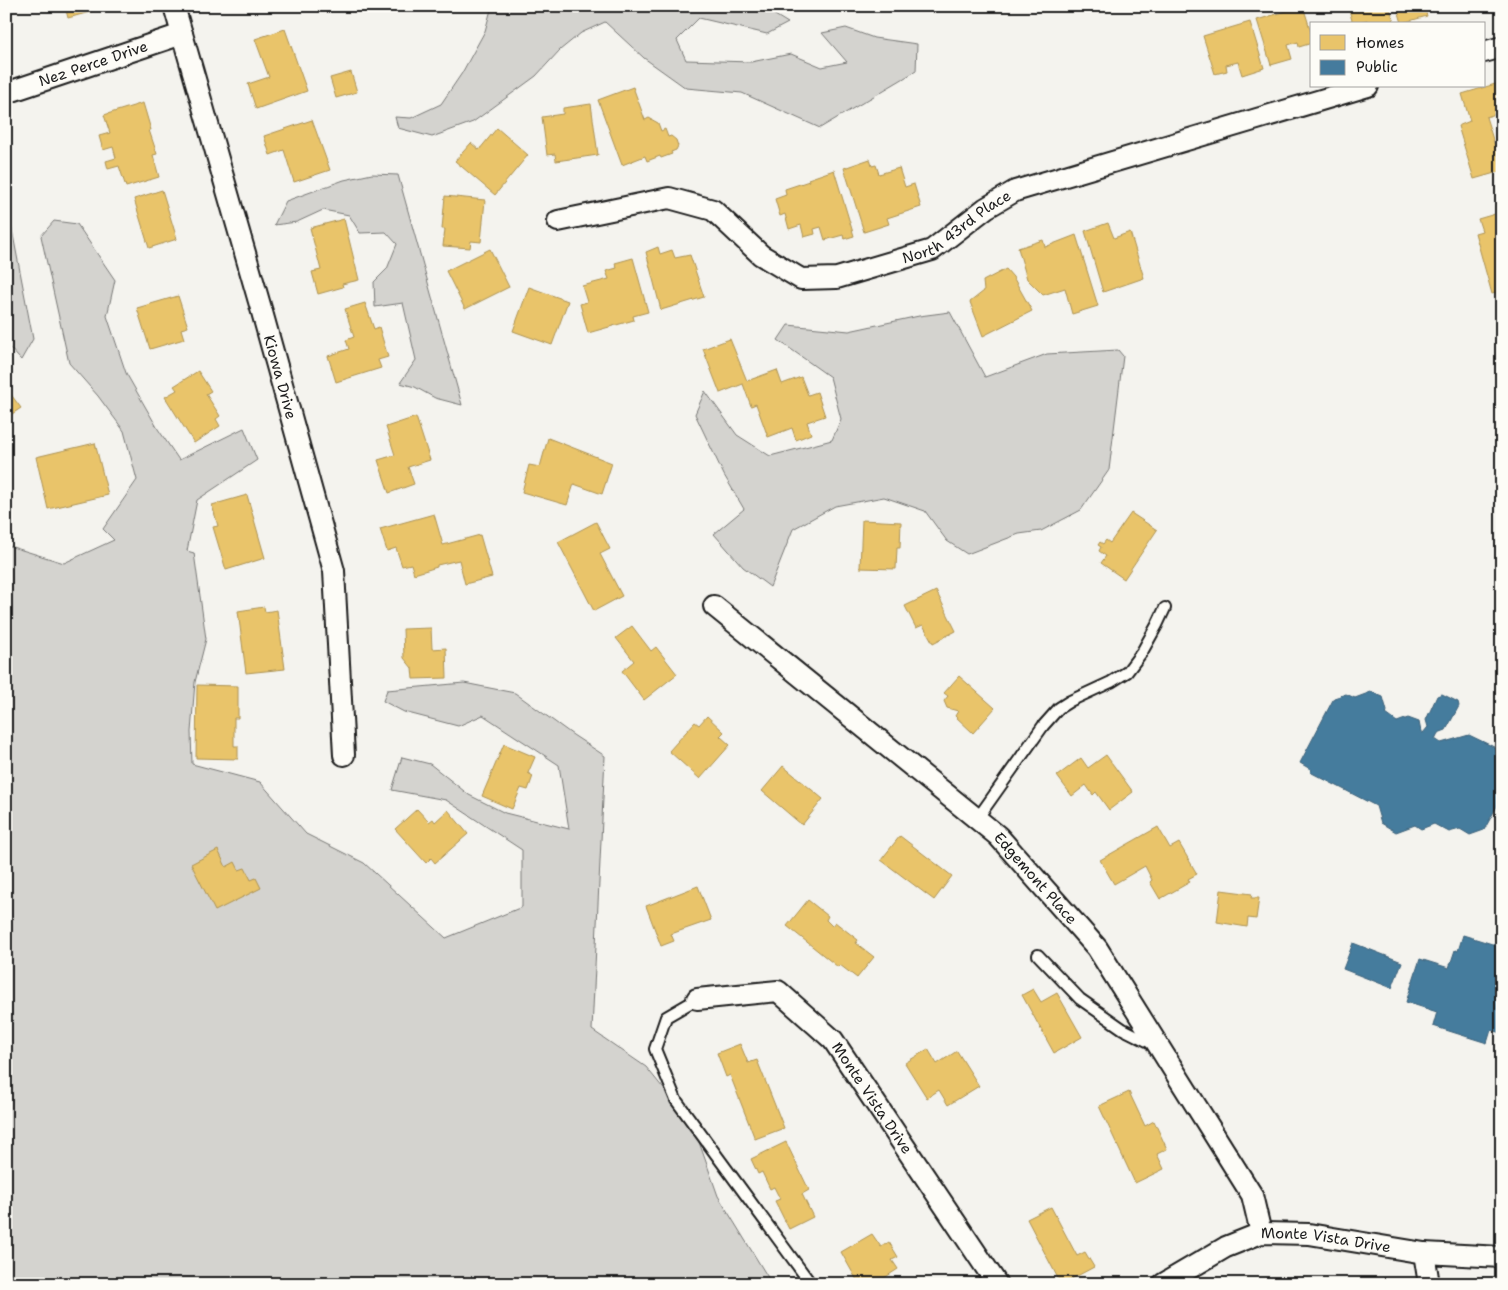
<svg xmlns="http://www.w3.org/2000/svg" width="1508" height="1290" font-family="'Shantell Sans',sans-serif">
<style>
.green{fill:#d4d3cf;stroke:#787876}
.homes{fill:#e9c46a;stroke:#ac9253}
.public{fill:#457b9d;stroke:#395e76}
.lines{fill:none;stroke-linecap:round;stroke-linejoin:round}
.service-casing{stroke:#1c1c1c;stroke-width:14}
.minor-casing{stroke:#1c1c1c;stroke-width:24}
.service{stroke:#fdfcf7;stroke-width:10}
.minor{stroke:#fdfcf7;stroke-width:20}
.labels{text-anchor:middle;dominant-baseline:central;stroke-width:5;stroke-linejoin:round;paint-order:stroke}
.street-label{font-size:15px;fill:#1c1c1c;stroke:#fdfcf7}
</style>
<rect width="100%" height="100%" fill="#f4f3ee"/>
<filter id="ink" filterUnits="userSpaceOnUse"><feTurbulence type="fractalNoise" baseFrequency=".02" numOctaves="2"/><feDisplacementMap in="SourceGraphic" scale="10" xChannelSelector="R" yChannelSelector="G"/><feConvolveMatrix kernelMatrix="1 2 1 2 8 2 1 2 1" color-interpolation-filters="sRGB"/></filter>
<g filter="url(#ink)">
<!-- green -->
<g class="green">
<path d="M 492,6 L 765,6 L 765,9 L 788,23 L 767,34 L 699,18 L 677,40 L 686,60 L 751,62 L 791,54 L 822,67 L 847,62 L 822,33 L 846,28 L 874,38 L 917,44 L 916,71 L 820,128 L 742,93 L 686,88 L 644,58 L 605,22 L 581,33 L 560,50 L 536,76 L 473,122 L 432,137 L 398,128 L 395,117 L 411,118 L 441,104 L 462,73 L 485,31 Z"/>
<path d="M 372,174 L 398,175 L 462,405 L 435,398 L 415,387 L 400,383 L 416,360 L 403,303 L 375,307 L 374,282 L 387,269 L 397,244 L 386,232 L 360,233 L 349,215 L 323,210 L 297,222 L 274,225 L 286,201 L 344,180 Z"/>
<path d="M 9,214 L 33,339 L 21,360 L 6,344 L 6,215 Z"/>
<path d="M 54,221 L 77,224 L 115,280 L 107,316 L 126,373 L 158,429 L 179,460 L 244,428 L 257,460 L 197,500 L 187,551 L 194,553 L 206,639 L 195,682 L 191,732 L 192,764 L 260,782 L 306,834 L 364,863 L 446,938 L 522,907 L 522,850 L 446,800 L 392,790 L 402,757 L 430,764 L 469,795 L 505,813 L 569,829 L 559,765 L 483,715 L 458,726 L 404,712 L 383,701 L 387,690 L 464,683 L 515,693 L 573,735 L 605,756 L 592,1030 L 646,1067 L 693,1125 L 718,1196 L 772,1284 L 6,1284 L 6,548 L 9,546 L 64,563 L 114,540 L 103,529 L 137,480 L 124,431 L 98,396 L 69,363 L 41,236 Z"/>
<path d="M 950,312 L 985,377 L 1047,354 L 1118,350 L 1123,356 L 1109,470 L 1081,510 L 1041,531 L 1019,534 L 967,554 L 947,541 L 925,511 L 884,497 L 835,506 L 793,529 L 770,587 L 743,567 L 714,534 L 744,509 L 724,475 L 695,414 L 705,391 L 737,435 L 770,456 L 832,440 L 841,419 L 830,377 L 778,340 L 788,325 L 849,331 L 919,316 Z"/>
</g>
<!-- homes -->
<g class="homes">
<path d="M 65,6 L 96,6 L 97,10 L 68,18 Z"/>
<path d="M 1303,6 L 1312,35 L 1312,43 L 1299,47 L 1298,42 L 1288,45 L 1292,59 L 1271,65 L 1257,20 Z"/>
<path d="M 1348,6 L 1389,6 L 1395,24 L 1368,24 L 1367,20 L 1353,24 Z"/>
<path d="M 1397,6 L 1424,6 L 1427,16 L 1402,23 Z"/>
<path d="M 1250,22 L 1264,68 L 1242,75 L 1238,62 L 1226,65 L 1227,71 L 1215,74 L 1203,36 Z"/>
<path d="M 285,29 L 307,91 L 256,109 L 248,84 L 269,77 L 255,39 Z"/>
<path d="M 351,72 L 357,92 L 336,98 L 330,78 Z"/>
<path d="M 1502,82 L 1502,115 L 1499,116 L 1499,113 L 1486,117 L 1495,146 L 1497,145 L 1500,154 L 1498,155 L 1502,171 L 1474,179 L 1458,126 L 1470,121 L 1462,94 Z"/>
<path d="M 633,87 L 645,120 L 649,118 L 658,123 L 661,131 L 665,129 L 668,137 L 671,136 L 676,140 L 678,146 L 676,150 L 671,152 L 672,154 L 661,158 L 660,156 L 647,161 L 645,156 L 622,165 L 598,100 Z"/>
<path d="M 143,103 L 151,130 L 149,130 L 157,154 L 153,155 L 159,177 L 126,187 L 119,166 L 108,169 L 106,161 L 116,158 L 113,147 L 103,150 L 99,136 L 110,133 L 104,115 Z"/>
<path d="M 591,104 L 598,155 L 556,161 L 555,154 L 547,155 L 542,117 L 563,114 L 563,108 Z"/>
<path d="M 312,120 L 330,170 L 294,182 L 284,150 L 270,155 L 264,136 Z"/>
<path d="M 497,128 L 528,155 L 495,195 L 455,161 L 471,143 L 479,150 Z"/>
<path d="M 870,159 L 872,166 L 876,165 L 879,174 L 899,168 L 905,187 L 914,184 L 921,207 L 887,218 L 889,224 L 864,232 L 844,168 Z"/>
<path d="M 834,170 L 854,236 L 844,239 L 843,235 L 825,240 L 821,227 L 814,229 L 815,234 L 804,237 L 801,225 L 789,229 L 785,214 L 780,216 L 775,199 L 786,195 L 785,189 L 809,181 L 808,179 Z"/>
<path d="M 162,190 L 177,239 L 149,248 L 134,199 Z"/>
<path d="M 445,196 L 485,200 L 481,242 L 471,241 L 470,248 L 443,246 L 445,229 L 442,229 Z"/>
<path d="M 1502,212 L 1502,301 L 1501,301 L 1499,292 L 1492,294 L 1475,233 L 1482,231 L 1478,219 Z"/>
<path d="M 344,219 L 359,280 L 342,284 L 343,287 L 318,294 L 312,272 L 321,270 L 310,228 Z"/>
<path d="M 1108,223 L 1114,238 L 1130,232 L 1144,278 L 1103,292 L 1085,231 Z"/>
<path d="M 1076,235 L 1098,306 L 1072,314 L 1065,288 L 1043,295 L 1027,279 L 1018,248 L 1043,240 L 1045,247 Z"/>
<path d="M 658,247 L 660,254 L 672,250 L 675,258 L 690,255 L 704,297 L 661,310 L 646,252 Z"/>
<path d="M 490,249 L 509,287 L 465,309 L 446,271 Z"/>
<path d="M 633,258 L 648,312 L 633,316 L 634,320 L 588,333 L 580,304 L 587,302 L 582,286 L 609,279 L 606,271 L 617,268 L 615,263 Z"/>
<path d="M 1006,269 L 1013,277 L 1032,311 L 983,336 L 970,302 L 984,291 L 983,281 Z"/>
<path d="M 529,287 L 568,301 L 552,345 L 513,331 Z"/>
<path d="M 178,296 L 188,327 L 181,329 L 184,339 L 150,349 L 137,308 Z"/>
<path d="M 365,303 L 374,329 L 379,327 L 388,357 L 378,360 L 381,368 L 336,382 L 328,356 L 349,349 L 346,340 L 354,337 L 345,309 Z"/>
<path d="M 730,339 L 747,381 L 777,370 L 782,384 L 801,377 L 808,395 L 817,392 L 825,416 L 807,422 L 811,434 L 796,440 L 792,428 L 768,437 L 756,404 L 751,406 L 743,384 L 720,393 L 703,349 Z"/>
<path d="M 198,371 L 211,391 L 206,394 L 220,416 L 216,419 L 220,426 L 194,443 L 165,397 L 177,390 L 174,386 Z"/>
<path d="M 6,388 L 21,408 L 6,418 Z"/>
<path d="M 416,417 L 430,460 L 408,467 L 414,484 L 389,493 L 378,460 L 395,455 L 386,427 Z"/>
<path d="M 548,438 L 612,463 L 602,494 L 574,484 L 567,505 L 522,492 L 529,465 L 540,467 Z"/>
<path d="M 95,443 L 108,495 L 48,509 L 36,457 Z"/>
<path d="M 247,495 L 265,558 L 226,570 L 213,527 L 218,526 L 212,505 Z"/>
<path d="M 1131,513 L 1157,530 L 1124,579 L 1101,563 L 1106,556 L 1099,551 L 1101,547 L 1098,545 L 1100,542 L 1103,544 L 1106,540 L 1110,543 Z"/>
<path d="M 434,514 L 443,545 L 480,535 L 492,577 L 465,584 L 459,560 L 437,565 L 437,567 L 414,574 L 411,564 L 402,566 L 396,548 L 387,551 L 380,529 Z"/>
<path d="M 862,520 L 901,522 L 900,548 L 897,548 L 896,569 L 860,568 Z"/>
<path d="M 596,522 L 610,549 L 600,554 L 622,596 L 594,611 L 558,542 Z"/>
<path d="M 936,591 L 956,631 L 933,643 L 923,625 L 916,628 L 905,606 Z"/>
<path d="M 264,607 L 265,612 L 277,610 L 285,669 L 246,673 L 238,611 Z"/>
<path d="M 632,626 L 651,651 L 656,647 L 677,674 L 644,700 L 622,671 L 634,661 L 616,638 Z"/>
<path d="M 431,628 L 432,649 L 446,648 L 447,678 L 413,679 L 412,668 L 404,658 L 403,629 Z"/>
<path d="M 959,676 L 995,708 L 973,733 L 955,716 L 958,711 L 947,708 L 944,701 L 948,696 L 944,693 Z"/>
<path d="M 197,685 L 238,686 L 238,718 L 234,718 L 234,746 L 238,746 L 238,759 L 196,758 Z"/>
<path d="M 707,716 L 724,732 L 720,736 L 730,745 L 700,779 L 669,751 L 695,722 L 699,725 Z"/>
<path d="M 504,744 L 535,757 L 528,773 L 533,776 L 528,790 L 521,788 L 512,809 L 482,796 Z"/>
<path d="M 1106,755 L 1133,792 L 1109,810 L 1096,792 L 1093,795 L 1086,785 L 1072,796 L 1057,776 L 1081,758 L 1088,768 Z"/>
<path d="M 783,766 L 823,799 L 802,825 L 762,791 Z"/>
<path d="M 417,809 L 429,822 L 433,819 L 435,822 L 448,810 L 468,834 L 435,863 L 431,858 L 426,863 L 395,829 Z"/>
<path d="M 1158,827 L 1170,848 L 1179,843 L 1197,874 L 1188,879 L 1190,882 L 1160,899 L 1150,882 L 1152,880 L 1145,866 L 1114,884 L 1100,860 Z"/>
<path d="M 900,836 L 952,876 L 934,900 L 881,860 Z"/>
<path d="M 218,850 L 226,867 L 235,862 L 239,870 L 245,868 L 251,880 L 256,878 L 261,888 L 215,911 L 191,864 Z"/>
<path d="M 698,886 L 711,920 L 671,934 L 674,941 L 661,946 L 646,906 Z"/>
<path d="M 1221,890 L 1252,894 L 1251,898 L 1259,898 L 1256,919 L 1248,918 L 1247,927 L 1217,922 Z"/>
<path d="M 808,900 L 828,916 L 826,920 L 832,926 L 835,922 L 858,940 L 856,943 L 874,957 L 857,978 L 840,965 L 838,967 L 787,926 Z"/>
<path d="M 1033,989 L 1041,1002 L 1057,993 L 1082,1037 L 1054,1053 L 1022,995 Z"/>
<path d="M 740,1044 L 748,1063 L 757,1060 L 784,1128 L 755,1139 L 730,1075 L 726,1077 L 717,1053 Z"/>
<path d="M 928,1049 L 937,1064 L 957,1051 L 979,1086 L 948,1105 L 939,1090 L 927,1098 L 905,1063 Z"/>
<path d="M 1129,1092 L 1145,1126 L 1154,1121 L 1167,1149 L 1157,1154 L 1164,1169 L 1135,1183 L 1099,1106 Z"/>
<path d="M 786,1142 L 809,1190 L 802,1194 L 813,1217 L 789,1229 L 775,1201 L 780,1199 L 774,1187 L 770,1189 L 762,1172 L 758,1174 L 751,1159 Z"/>
<path d="M 1051,1207 L 1077,1256 L 1085,1252 L 1094,1267 L 1062,1284 L 1061,1284 L 1027,1219 Z"/>
<path d="M 872,1234 L 881,1247 L 889,1242 L 898,1257 L 892,1260 L 898,1269 L 881,1280 L 883,1284 L 859,1284 L 841,1252 Z"/>
</g>
<!-- public -->
<g class="public">
<path d="M 1371,692 L 1383,697 L 1387,711 L 1386,714 L 1397,722 L 1408,718 L 1419,722 L 1421,732 L 1423,733 L 1428,727 L 1426,720 L 1437,696 L 1442,694 L 1458,702 L 1459,706 L 1446,730 L 1438,733 L 1435,739 L 1441,743 L 1469,735 L 1496,748 L 1502,764 L 1502,797 L 1484,830 L 1470,835 L 1460,829 L 1449,832 L 1434,824 L 1421,829 L 1415,825 L 1396,832 L 1381,823 L 1376,806 L 1310,772 L 1312,770 L 1300,763 L 1334,698 L 1346,694 L 1355,698 Z"/>
<path d="M 1463,935 L 1502,947 L 1502,1033 L 1491,1030 L 1487,1043 L 1433,1026 L 1437,1012 L 1406,1002 L 1420,959 L 1449,968 L 1455,950 L 1458,951 Z"/>
<path d="M 1353,943 L 1402,962 L 1392,988 L 1343,969 Z"/>
</g>
<g class="lines">
<defs>
<g id="service">
<path d="M 977,819 L 1043,726 L 1059,708 L 1070,701 L 1111,682 L 1127,672 L 1142,652 L 1157,625 L 1165,608"/>
<path d="M 1038,955 L 1080,999 L 1123,1029 L 1153,1044"/>
<path d="M 697,999 L 666,1017 L 655,1049 L 676,1100 L 811,1284"/>
</g>
<g id="minor">
<path id="s1" d="M 174,6 L 262,312 L 334,571 L 344,755"/>
<path d="M 1484,52 L 1502,47"/>
<path id="s2" d="M 6,93 L 182,34"/>
<path id="s3" d="M 558,221 L 669,198 L 713,210 L 761,255 L 801,279 L 837,278 L 932,250 L 986,208 L 1015,191 L 1368,86"/>
<path id="s4" d="M 714,606 L 998,836 L 1097,948 L 1252,1195 L 1261,1233"/>
<path id="s5" d="M 697,999 L 778,991 L 833,1040 L 997,1284"/>
<path d="M 1424,1253 L 1429,1284"/>
<path id="s6" d="M 1163,1284 L 1226,1247 L 1261,1233 L 1309,1234 L 1424,1253 L 1502,1257"/>
</g>
</defs>
<!-- service casing -->
<use href="#service" class="service-casing"/>
<!-- minor casing -->
<use href="#minor" class="minor-casing"/>
<!-- service -->
<use href="#service" class="service"/>
<!-- minor -->
<use href="#minor" class="minor"/>
</g>
</g>
<g class="labels">
<!-- street labels -->
<g class="street-label">
<text stroke="none"><textPath href="#s2" startOffset="92">Nez Perce Drive</textPath></text>
<text stroke="none"><textPath href="#s3" startOffset="439">North 43rd Place</textPath></text>
<text stroke="none"><textPath href="#s1" startOffset="386">Kiowa Drive</textPath></text>
<text stroke="none"><textPath href="#s4" startOffset="422">Edgemont Place</textPath></text>
<text stroke="none"><textPath href="#s5" startOffset="225">Monte Vista Drive</textPath></text>
<text stroke="none"><textPath href="#s6" startOffset="176">Monte Vista Drive</textPath></text>
</g>
</g>
<!-- margin -->
<rect width="1508" height="1290" fill="none" stroke="#fdfcf7" stroke-width="25"/>
<rect x="12" y="12" width="1483" height="1265" fill="none" stroke="#1c1c1c" stroke-width="2" filter="url(#ink)"/>
<!-- legend -->
<rect x="1310" y="22" width="175" height="65" fill="#fdfcf7" stroke="#a3a29f"/>
<rect x="1320" y="35" width="25" height="15" fill="#e9c46a" stroke="#a3a29f"/>
<text x="1356" y="48" font-size="15" fill="#1c1c1c">Homes</text>
<rect x="1320" y="60" width="25" height="15" fill="#457b9d" stroke="#a3a29f"/>
<text x="1356" y="72" font-size="15" fill="#1c1c1c">Public</text>
</svg>
